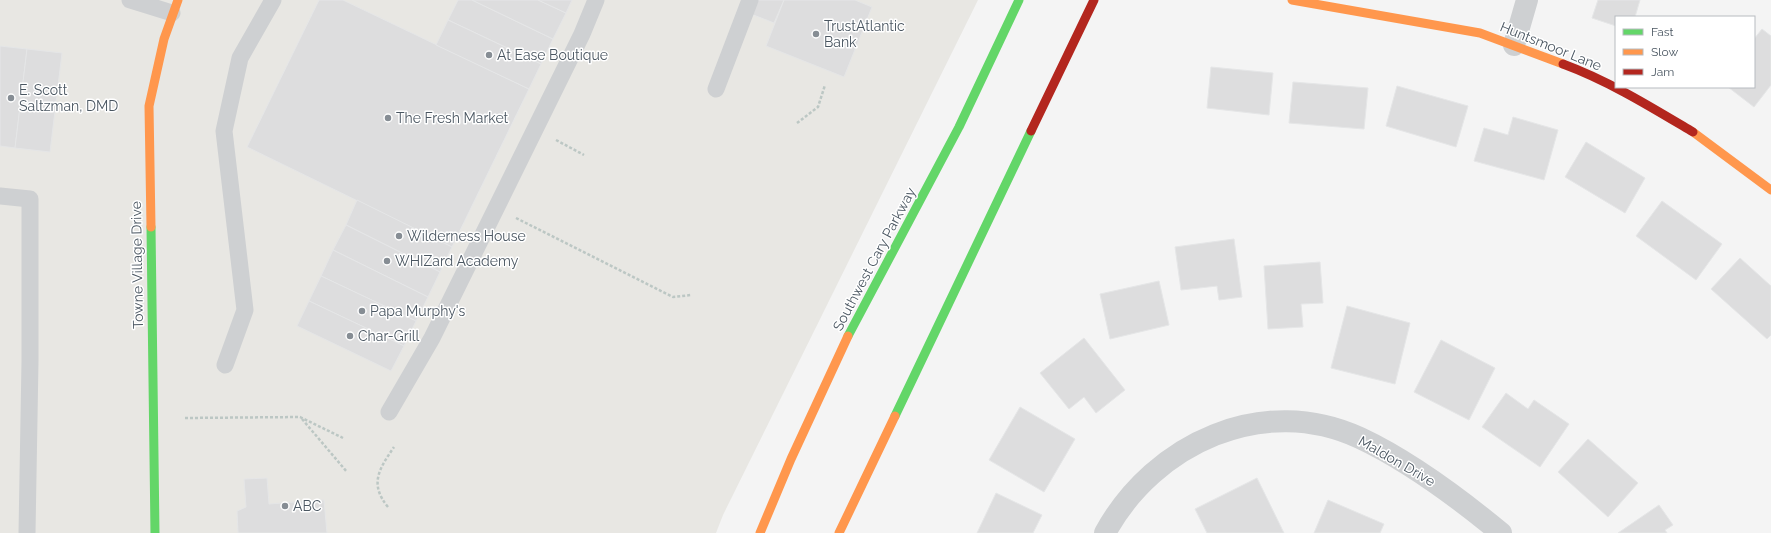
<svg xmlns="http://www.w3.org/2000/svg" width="1771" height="533" font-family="Raleway,sans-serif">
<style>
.commercial{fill:#e8e7e3}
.building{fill:#ddddde;stroke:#e5e6e7}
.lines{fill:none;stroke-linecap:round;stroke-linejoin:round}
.path{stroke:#bcc7c4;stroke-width:2.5;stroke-dasharray:3 2;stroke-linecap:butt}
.lane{stroke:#ced0d2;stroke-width:17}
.street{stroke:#ced0d2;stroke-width:22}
.fast{stroke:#63d668;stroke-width:9}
.slow{stroke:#ff974d;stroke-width:9}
.jam{stroke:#b3261e;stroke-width:9}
.poi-dot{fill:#868d94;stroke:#fff;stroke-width:1.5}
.labels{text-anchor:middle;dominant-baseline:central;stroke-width:3;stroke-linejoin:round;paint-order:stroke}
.poi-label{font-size:14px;fill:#4a5661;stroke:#fff;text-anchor:start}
.street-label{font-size:14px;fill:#4a5661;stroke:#fff}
</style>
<rect width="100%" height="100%" fill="#f4f4f4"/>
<!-- commercial -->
<path class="commercial" d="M 0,0 L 978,0 L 723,515 L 716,533 L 0,533 Z"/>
<!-- building -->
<g class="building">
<path d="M 319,0 L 343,0 L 529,89 L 452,247 L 247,147 Z"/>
<path d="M 458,0 L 472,0 L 553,39 L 541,64 L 448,20 Z"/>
<path d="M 472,0 L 538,0 L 566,13 L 553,39 Z"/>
<path d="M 538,0 L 572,0 L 566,13 Z"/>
<path d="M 742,0 L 784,0 L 774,23 L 738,9 Z"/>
<path d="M 784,0 L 855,0 L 872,7 L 844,77 L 766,46 Z"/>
<path d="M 1598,0 L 1640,0 L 1635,17 L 1616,17 L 1616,26 L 1592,18 Z"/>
<path d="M 448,20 L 541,64 L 529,89 L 436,45 Z"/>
<path d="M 1762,29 L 1771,36 L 1771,85 L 1754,107 L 1728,87 L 1754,87 L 1754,39 Z"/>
<path d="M 0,46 L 27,49 L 15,148 L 0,146 Z"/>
<path d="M 27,49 L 62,53 L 50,152 L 15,148 Z"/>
<path d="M 1211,67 L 1273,73 L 1269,115 L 1207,108 Z"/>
<path d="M 1293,82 L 1368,88 L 1364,129 L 1289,123 Z"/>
<path d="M 1397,86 L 1468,106 L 1456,147 L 1386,126 Z"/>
<path d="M 1513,117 L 1558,130 L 1544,180 L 1474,161 L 1484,128 L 1508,135 Z"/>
<path d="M 1586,142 L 1645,178 L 1625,213 L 1565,177 Z"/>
<path d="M 357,200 L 452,247 L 440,272 L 346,225 Z"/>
<path d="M 1662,201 L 1722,244 L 1696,280 L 1636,236 Z"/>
<path d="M 346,225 L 440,272 L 428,297 L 333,250 Z"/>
<path d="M 1234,239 L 1242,297 L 1219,300 L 1217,286 L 1181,290 L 1175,247 Z"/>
<path d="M 333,250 L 428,297 L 416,321 L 321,276 Z"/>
<path d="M 1740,258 L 1771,286 L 1771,335 L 1767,339 L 1711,289 Z"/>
<path d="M 1320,262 L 1323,303 L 1301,304 L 1303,327 L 1268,329 L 1264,266 Z"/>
<path d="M 321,276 L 416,321 L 404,346 L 309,301 Z"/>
<path d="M 1159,281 L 1169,325 L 1110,339 L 1100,294 Z"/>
<path d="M 309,301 L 404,346 L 391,371 L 297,326 Z"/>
<path d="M 1347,306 L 1410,323 L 1395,384 L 1331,368 Z"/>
<path d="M 1084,338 L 1125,390 L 1096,413 L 1084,397 L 1069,409 L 1040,373 Z"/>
<path d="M 1441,340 L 1495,368 L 1469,420 L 1414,392 Z"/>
<path d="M 1506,393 L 1528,409 L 1534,400 L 1569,424 L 1540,467 L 1482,427 Z"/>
<path d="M 1020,407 L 1075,439 L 1044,492 L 989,460 Z"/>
<path d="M 1588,439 L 1638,483 L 1608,517 L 1558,472 Z"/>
<path d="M 267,478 L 269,504 L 324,500 L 327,533 L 238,533 L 237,511 L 246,507 L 244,479 Z"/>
<path d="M 1257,478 L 1284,533 L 1207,533 L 1195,509 Z"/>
<path d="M 996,493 L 1042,515 L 1033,533 L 977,533 Z"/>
<path d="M 1328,500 L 1384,524 L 1380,533 L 1314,533 Z"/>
<path d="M 1659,505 L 1673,525 L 1665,530 L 1667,533 L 1618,533 Z"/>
</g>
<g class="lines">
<!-- path -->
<g class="path">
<path d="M 797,123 L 818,107 L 825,85"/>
<path d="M 556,140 L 584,155"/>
<path d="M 516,218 L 673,297 L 691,295"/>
<path d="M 185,418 L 300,417 L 343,438"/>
<path d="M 302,419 L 347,472"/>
<path d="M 388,507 C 369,484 379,469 394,447"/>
</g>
<!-- lane -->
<g class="lane">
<path d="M 130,0 L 172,13"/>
<path d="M 716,89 L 750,0"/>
<path d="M 0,196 L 30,199 L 30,361 L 27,533"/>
<path d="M 225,365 L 245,310 L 224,131 L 240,58 L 273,0"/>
<path d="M 389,412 L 432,338 L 582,34 L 596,0"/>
</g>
<!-- street -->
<g class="street">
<path d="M 1514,45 L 1527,0"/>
<path d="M 1105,533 C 1154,443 1264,393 1360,438 C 1407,460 1461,500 1501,533"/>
</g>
<!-- fast -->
<g class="fast">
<path d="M 151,227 L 155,533"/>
<path d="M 848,336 L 959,127 L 1019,0"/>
<path d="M 895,416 L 1031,131"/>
</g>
<!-- slow -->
<g class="slow">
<path d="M 1292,0 L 1480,33 L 1563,64"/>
<path d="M 1693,132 L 1771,190"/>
<path d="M 151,227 L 149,106 L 164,39 L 178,0"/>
<path d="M 760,533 L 791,459 L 848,336"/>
<path d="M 839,533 L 895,416"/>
</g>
<!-- jam -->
<g class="jam">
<path d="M 1563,64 C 1609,81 1651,107 1693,132"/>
<path d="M 1031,131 L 1094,0"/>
</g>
</g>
<!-- markers -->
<g class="poi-dot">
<circle cx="816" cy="34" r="4"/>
<circle cx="489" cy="55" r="4"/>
<circle cx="11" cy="98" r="4"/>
<circle cx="388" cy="118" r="4"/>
<circle cx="399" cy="236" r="4"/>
<circle cx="387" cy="261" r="4"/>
<circle cx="362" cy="311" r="4"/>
<circle cx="350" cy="336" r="4"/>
<circle cx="285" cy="506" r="4"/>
</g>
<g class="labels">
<!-- poi labels -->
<g class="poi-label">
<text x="824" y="26">TrustAtlantic<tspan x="824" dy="16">Bank</tspan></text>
<text x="497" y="55">At Ease Boutique</text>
<text x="19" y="90">E. Scott<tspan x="19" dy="16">Saltzman, DMD</tspan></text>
<text x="396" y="118">The Fresh Market</text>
<text x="407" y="236">Wilderness House</text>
<text x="395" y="261">WHIZard Academy</text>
<text x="370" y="311">Papa Murphy's</text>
<text x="358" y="336">Char-Grill</text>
<text x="293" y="506">ABC</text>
</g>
<!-- street labels -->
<g class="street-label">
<text transform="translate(1551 46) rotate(22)">Huntsmoor Lane</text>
<text transform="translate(874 259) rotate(-62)">Southwest Cary Parkway</text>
<text transform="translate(137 265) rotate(-91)">Towne Village Drive</text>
<text transform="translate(1397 461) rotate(30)">Maldon Drive</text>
</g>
</g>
<!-- legend -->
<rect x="1615" y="16" width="140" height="72" fill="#ffffff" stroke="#b7bbc0"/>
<rect x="1623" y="29" width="20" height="6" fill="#63d668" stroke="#b7bbc0"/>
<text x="1651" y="36" font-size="12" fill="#4a5661">Fast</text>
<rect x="1623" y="49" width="20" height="6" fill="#ff974d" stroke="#b7bbc0"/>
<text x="1651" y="56" font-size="12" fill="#4a5661">Slow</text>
<rect x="1623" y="69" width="20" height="6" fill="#b3261e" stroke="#b7bbc0"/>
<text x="1651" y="76" font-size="12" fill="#4a5661">Jam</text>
</svg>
